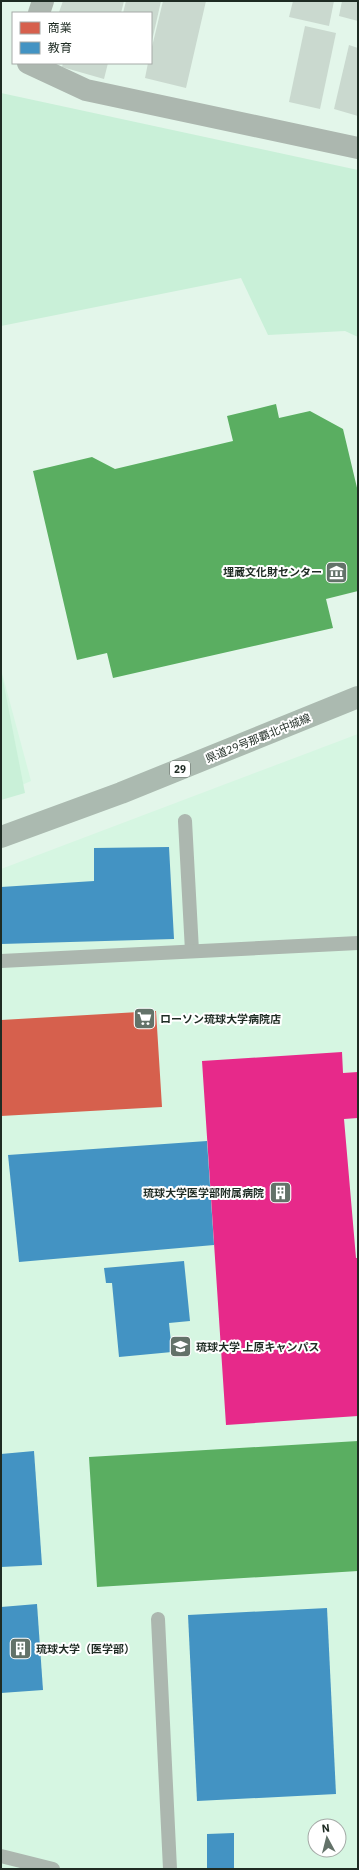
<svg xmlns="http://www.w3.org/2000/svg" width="359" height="1870" font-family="'IBM Plex Sans','Noto Sans JP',sans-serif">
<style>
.built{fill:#d6f6e2;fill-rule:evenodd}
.green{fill:#c9f0d8}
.shops{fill:#d6604d}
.schools{fill:#4393c3}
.health{fill:#e7298a}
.public{fill:#5aae61}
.building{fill:#cad9cf}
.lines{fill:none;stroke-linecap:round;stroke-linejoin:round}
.service{stroke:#acb7af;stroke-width:14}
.minor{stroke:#acb7af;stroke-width:22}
.primary{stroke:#abbab0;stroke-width:22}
.labels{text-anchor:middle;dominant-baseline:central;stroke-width:4;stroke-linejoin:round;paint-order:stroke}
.shield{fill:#fff;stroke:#626b65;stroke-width:1}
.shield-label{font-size:10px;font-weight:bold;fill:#1e2b23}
.poi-label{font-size:11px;font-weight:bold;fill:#1e2b23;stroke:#fff;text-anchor:start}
.street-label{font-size:11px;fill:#1e2b23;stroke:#fff}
</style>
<rect width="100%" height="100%" fill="#e3f6ea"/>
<!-- built -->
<g class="built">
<path d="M 1,669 L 31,781 L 1,794 Z"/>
<path d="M 358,734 L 358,1869 L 1,1869 L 1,869 ZM 315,1826 L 339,1826 L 339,1850 L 315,1850 Z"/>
</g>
<!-- green -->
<g class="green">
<path d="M 1,93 L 358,170 L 358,337 L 345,331 L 268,335 L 241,278 L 1,326 Z"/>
<path d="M 1,670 L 25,793 L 1,800 Z"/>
</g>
<!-- shops -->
<path class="shops" d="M 156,1011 L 162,1107 L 1,1116 L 1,1020 Z"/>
<!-- schools -->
<g class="schools">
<path d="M 169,847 L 174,939 L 1,944 L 1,887 L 94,881 L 94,848 Z"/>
<path d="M 207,1141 L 214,1245 L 19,1262 L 8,1155 Z"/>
<path d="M 184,1261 L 190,1321 L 169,1323 L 172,1352 L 119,1357 L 112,1283 L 106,1283 L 104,1268 Z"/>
<path d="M 34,1451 L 42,1565 L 1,1567 L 1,1454 Z"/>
<path d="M 37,1604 L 43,1690 L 1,1693 L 1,1607 Z"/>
<path d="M 327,1608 L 336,1794 L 197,1801 L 188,1615 Z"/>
<path d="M 234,1833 L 234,1869 L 207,1869 L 207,1834 Z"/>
</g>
<!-- health -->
<path class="health" d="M 342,1052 L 343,1073 L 358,1072 L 358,1118 L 344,1119 L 356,1258 L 358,1258 L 358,1416 L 226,1425 L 202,1061 Z"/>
<!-- public -->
<g class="public">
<path d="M 276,404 L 279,418 L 310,411 L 343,429 L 358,492 L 358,591 L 326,599 L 333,628 L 113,678 L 107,653 L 77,660 L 33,471 L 92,457 L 115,469 L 233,441 L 227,416 Z"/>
<path d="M 358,1441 L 358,1571 L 97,1587 L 89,1457 Z"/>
</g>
<!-- building -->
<g class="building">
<path d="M 63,1 L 124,1 L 121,13 L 63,13 L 59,12 Z"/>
<path d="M 126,1 L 161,1 L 152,41 L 151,13 L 123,13 Z"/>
<path d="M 163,1 L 206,1 L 186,88 L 145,78 L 148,63 L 151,63 L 151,51 Z"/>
<path d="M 293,1 L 334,1 L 329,26 L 289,17 Z"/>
<path d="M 342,1 L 358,1 L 358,21 L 339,16 Z"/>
<path d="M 305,26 L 336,33 L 320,109 L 289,102 Z"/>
<path d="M 349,45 L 358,48 L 358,116 L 334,109 Z"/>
<path d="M 63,63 L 108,63 L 104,79 L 62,67 Z"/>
</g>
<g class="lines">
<!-- service -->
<g class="service">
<path d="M 185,821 L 192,951"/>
<path d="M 1,961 L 358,943"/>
<path d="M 158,1619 L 170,1869"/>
<path d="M 1,1856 L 53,1869"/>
</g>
<!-- minor -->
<g class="minor">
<path d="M 39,13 L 43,1"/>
<path d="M 28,63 L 86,90 L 358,148"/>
</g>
<!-- primary -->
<path class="primary" d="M 1,837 L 121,793 L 358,697"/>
</g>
<!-- icons -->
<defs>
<symbol id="museum-square" viewBox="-11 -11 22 22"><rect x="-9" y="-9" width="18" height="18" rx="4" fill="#637269" stroke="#fff"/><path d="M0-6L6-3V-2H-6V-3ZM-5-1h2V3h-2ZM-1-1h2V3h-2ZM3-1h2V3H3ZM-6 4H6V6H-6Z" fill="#fff"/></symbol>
<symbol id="supermarket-square" viewBox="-11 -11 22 22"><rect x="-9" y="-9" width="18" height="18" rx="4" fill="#637269" stroke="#fff"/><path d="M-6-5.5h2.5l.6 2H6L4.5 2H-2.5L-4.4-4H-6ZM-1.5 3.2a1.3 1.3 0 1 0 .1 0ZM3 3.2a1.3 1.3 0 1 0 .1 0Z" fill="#fff"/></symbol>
<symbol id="building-square" viewBox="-11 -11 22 22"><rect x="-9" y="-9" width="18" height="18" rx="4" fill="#637269" stroke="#fff"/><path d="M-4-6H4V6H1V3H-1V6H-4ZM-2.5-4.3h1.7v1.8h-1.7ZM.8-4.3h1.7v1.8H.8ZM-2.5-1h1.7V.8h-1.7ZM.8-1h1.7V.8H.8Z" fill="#fff"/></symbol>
<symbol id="university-square" viewBox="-11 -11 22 22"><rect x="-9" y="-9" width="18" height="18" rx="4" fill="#637269" stroke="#fff"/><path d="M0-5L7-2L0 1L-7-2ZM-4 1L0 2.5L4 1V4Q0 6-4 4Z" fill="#fff"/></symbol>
</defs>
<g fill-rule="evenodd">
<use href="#museum-square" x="324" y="560" width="25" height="25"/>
<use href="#supermarket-square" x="132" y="1006" width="25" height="25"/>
<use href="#building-square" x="268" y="1180" width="25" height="25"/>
<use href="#university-square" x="168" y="1334" width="25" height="25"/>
<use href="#building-square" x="8" y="1636" width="25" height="25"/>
</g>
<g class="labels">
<!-- shield labels -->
<rect class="shield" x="170" y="761" width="20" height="16" rx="3"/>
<g class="shield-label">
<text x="180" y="769">29</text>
</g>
<!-- poi labels -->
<g class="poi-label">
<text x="322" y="572" text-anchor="end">埋蔵文化財センター</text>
<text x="160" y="1019">ローソン琉球大学病院店</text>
<text x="264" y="1193" text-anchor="end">琉球大学医学部附属病院</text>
<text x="196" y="1347">琉球大学 上原キャンパス</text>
<text x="36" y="1649">琉球大学（医学部）</text>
</g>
<!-- street labels -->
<g class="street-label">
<text transform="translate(258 738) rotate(-22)">県道29号那覇北中城線</text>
</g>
</g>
<!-- border -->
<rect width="359" height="1870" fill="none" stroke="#1e2b23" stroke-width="4"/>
<!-- legend -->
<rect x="12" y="12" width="140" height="52" fill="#ffffff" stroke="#a5aaa7"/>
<rect x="20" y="22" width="20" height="12" fill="#d6604d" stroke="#a5aaa7"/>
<text x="48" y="32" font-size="12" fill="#1e2b23">商業</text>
<rect x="20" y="42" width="20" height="12" fill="#4393c3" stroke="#a5aaa7"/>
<text x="48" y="52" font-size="12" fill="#1e2b23">教育</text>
<!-- north arrow -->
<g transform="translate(327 1838) rotate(353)"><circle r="19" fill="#ffffff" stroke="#a5aaa7"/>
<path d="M0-3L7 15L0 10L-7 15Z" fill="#637269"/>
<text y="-6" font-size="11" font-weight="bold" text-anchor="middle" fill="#1e2b23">N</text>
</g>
</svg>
